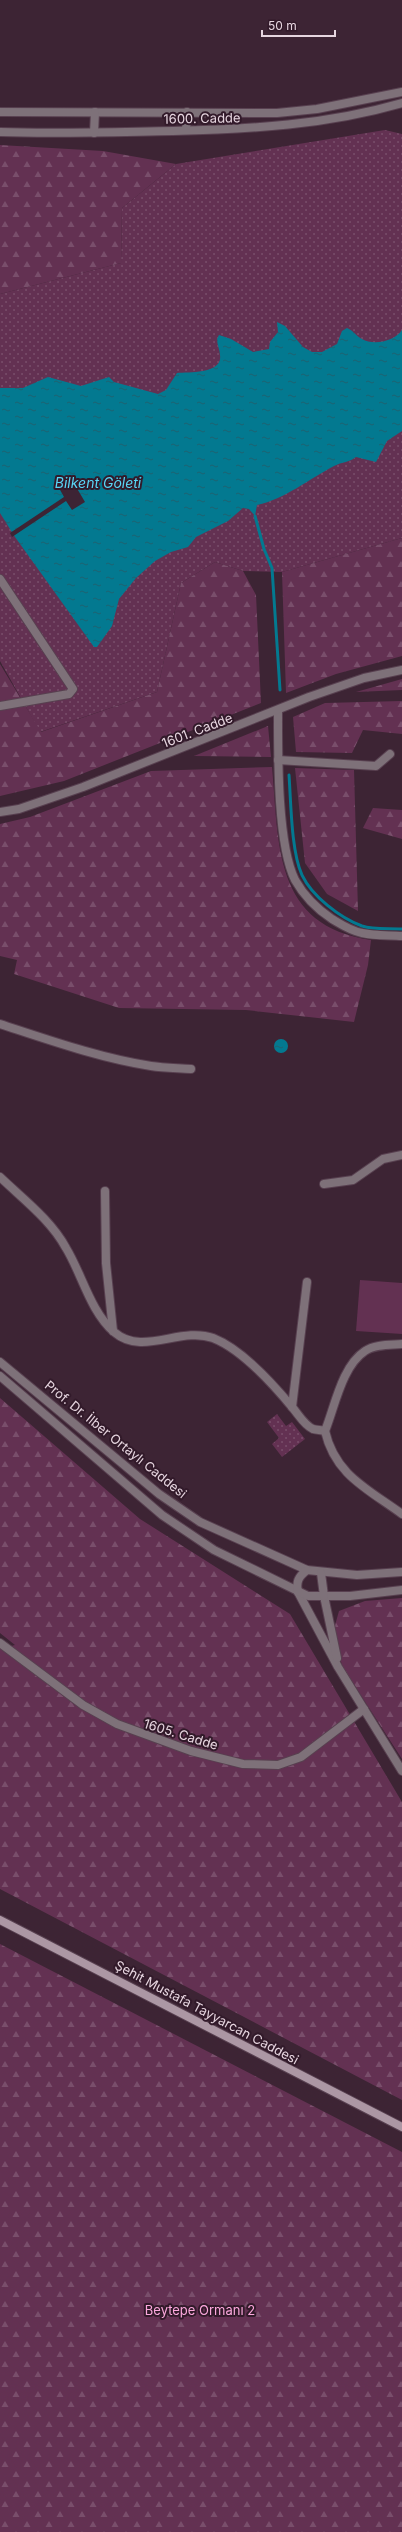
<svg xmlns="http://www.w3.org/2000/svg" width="402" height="2532" font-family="Inter,sans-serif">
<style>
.green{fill:url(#green-dots)}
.forest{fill:url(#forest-firs)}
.pitch{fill:#633152}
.water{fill:url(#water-ripples)}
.pier{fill:#3d2434}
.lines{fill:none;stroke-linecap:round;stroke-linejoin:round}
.stream{stroke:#037990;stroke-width:3}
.minor-casing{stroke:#584050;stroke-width:10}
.tertiary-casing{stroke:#584050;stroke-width:10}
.secondary-casing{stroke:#584050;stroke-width:10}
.minor{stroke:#7e7179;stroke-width:8}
.tertiary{stroke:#7e7179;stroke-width:8}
.secondary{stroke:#ac97a4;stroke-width:8}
.labels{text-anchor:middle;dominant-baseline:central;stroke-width:4;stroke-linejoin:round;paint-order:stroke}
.street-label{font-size:13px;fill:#e7d6e0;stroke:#321a2a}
.park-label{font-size:13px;fill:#fca8dd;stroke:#321a2a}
.water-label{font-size:14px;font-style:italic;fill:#58d6f6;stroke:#321a2a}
</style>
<defs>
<pattern id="green-dots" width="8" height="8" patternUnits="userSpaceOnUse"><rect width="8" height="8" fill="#633152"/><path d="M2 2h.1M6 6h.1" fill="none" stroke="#794e6b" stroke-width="1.8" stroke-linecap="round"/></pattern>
<pattern id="forest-firs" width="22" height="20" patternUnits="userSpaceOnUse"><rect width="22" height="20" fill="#633152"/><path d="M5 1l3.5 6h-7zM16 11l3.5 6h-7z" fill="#794e6b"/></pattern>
<pattern id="water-ripples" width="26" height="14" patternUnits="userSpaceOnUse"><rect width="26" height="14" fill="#037990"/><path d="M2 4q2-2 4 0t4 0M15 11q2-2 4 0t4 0" fill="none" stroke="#1d6271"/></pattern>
</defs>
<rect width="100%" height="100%" fill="#3d2434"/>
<!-- green -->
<g class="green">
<path d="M 385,130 L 402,134 L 402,538 L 282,572 L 243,571 L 215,562 L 181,583 L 157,692 L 40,732 L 0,661 L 0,294 L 121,263 L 122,208 L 176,164 Z"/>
<path d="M 277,1414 L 286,1426 L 292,1422 L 305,1439 L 282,1457 L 272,1444 L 279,1438 L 267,1422 Z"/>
</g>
<!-- forest -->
<g class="forest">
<path d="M 0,145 L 103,151 L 176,164 L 122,208 L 121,263 L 0,294 Z"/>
<path d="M 402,538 L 402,656 L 336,674 L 286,693 L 282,572 Z"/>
<path d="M 215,562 L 243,571 L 256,595 L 261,703 L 64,781 L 0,796 L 0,664 L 41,732 L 157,692 L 181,583 Z"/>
<path d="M 402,679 L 402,690 L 356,692 Z"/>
<path d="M 402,701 L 402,734 L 363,730 L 352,753 L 296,752 L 293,717 L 325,703 Z"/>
<path d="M 268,726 L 271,757 L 194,756 Z"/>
<path d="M 272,767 C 279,844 273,926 371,940 L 368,965 L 354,1022 L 246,1010 L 119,1008 L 14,974 L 17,960 L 0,956 L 0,824 L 30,817 L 151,771 Z"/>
<path d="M 295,768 L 354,770 L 358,911 L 327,894 L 305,863 Z"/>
<path d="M 373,808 L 402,810 L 402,839 L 363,828 Z"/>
<path d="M 0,1398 L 140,1519 L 290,1614 L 402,1802 L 402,2100 L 0,1889 L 0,1649 L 15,1645 L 0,1633 Z"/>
<path d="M 402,1598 L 402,1759 L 342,1666 L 334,1629 L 339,1611 L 365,1601 Z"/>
<path d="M 0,1944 L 402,2152 L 402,2532 L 0,2532 Z"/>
</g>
<!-- pitch -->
<path class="pitch" d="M 360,1280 L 402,1283 L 402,1334 L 356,1331 Z"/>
<!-- water -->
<g class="water">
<path d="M 277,322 L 285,326 L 303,347 L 312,352 L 322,352 L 337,344 L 342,331 L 347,328 C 354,331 356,336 362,339 C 374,346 395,341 402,330 L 402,431 L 387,441 L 376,462 L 356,457 C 350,462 342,462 334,466 C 309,479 285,499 257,505 L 255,516 L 249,509 L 243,508 L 228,521 L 196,537 L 188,547 L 171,552 L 155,561 L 136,578 L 119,599 L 112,626 L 97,647 L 94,647 L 15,537 L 0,513 L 0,388 L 23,388 L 48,377 L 81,386 L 109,377 L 114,382 L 158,394 L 166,390 L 177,373 C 189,372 223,374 220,355 C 220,350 217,345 217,339 L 219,335 L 231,339 L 253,352 L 269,349 L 270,342 L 278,332 Z"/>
<circle cx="281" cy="1046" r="7"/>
</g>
<!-- pier -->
<path class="pier" d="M 72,480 L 85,502 L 72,510 L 66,501 L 12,537 L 10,533 L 64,497 L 59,488 Z"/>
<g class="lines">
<!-- stream -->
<g class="stream">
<path d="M 255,516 L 264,549 L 272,568 L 280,690"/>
<path d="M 289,775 C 291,802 291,851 302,875 C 312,896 340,918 362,926 C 374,930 389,928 402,929"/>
</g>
<defs>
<g id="minor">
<path d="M 0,579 L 73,689 L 69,694 L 0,706"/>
<path d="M 278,711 C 278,753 277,844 295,880 C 304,896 317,909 332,919 C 342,925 351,931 362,933 C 375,936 389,935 402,936"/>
<path d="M 278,760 L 376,766 L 390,754"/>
<path d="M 0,812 L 19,809 L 83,787 L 309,697 L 364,678 L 402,670"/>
<path d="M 0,1024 C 49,1040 100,1058 151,1066 C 164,1068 178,1068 191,1069"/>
<path d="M 0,1177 C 23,1199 51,1220 66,1248 C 82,1274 90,1311 114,1332 C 143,1357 180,1326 213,1338 C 241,1349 273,1384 292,1407 C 299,1415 304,1425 313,1429 C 317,1430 322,1430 325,1431"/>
<path d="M 324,1184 L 353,1180 L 383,1159 L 402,1155"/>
<path d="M 105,1191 L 106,1263 L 113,1331"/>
<path d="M 292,1407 L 307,1282"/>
<path d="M 325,1431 C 335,1406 342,1366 365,1351 C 375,1344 391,1345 402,1344"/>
<path d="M 325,1431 C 335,1475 368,1489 402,1514"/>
<path d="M 298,1592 L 338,1667 L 402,1771"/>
<path d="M 324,1596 L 337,1658"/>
<path d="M 0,1643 L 83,1705 L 117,1724 L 191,1751 L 243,1764 L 278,1765 L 301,1757 L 364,1709"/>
</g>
<g id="tertiary">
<path d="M 0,112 L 277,113 L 317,109 L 402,92"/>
<path d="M 186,130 L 187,112"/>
<path d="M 0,132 C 58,134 115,132 173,131 C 251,129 326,125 402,103"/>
<path d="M 94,133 L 95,112"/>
<path d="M 0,1362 L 159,1494 L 200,1522 L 307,1570 L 357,1575 L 402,1572"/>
<path d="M 0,1376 L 162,1515 L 214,1550 L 308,1596 L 350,1596 L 402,1590"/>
<path d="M 321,1573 L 324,1596"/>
<path d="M 298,1592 C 296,1582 298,1577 307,1570"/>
</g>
<path id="secondary" d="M 0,1920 L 402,2127"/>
</defs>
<!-- minor casing -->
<use href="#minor" class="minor-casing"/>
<!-- tertiary casing -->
<use href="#tertiary" class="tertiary-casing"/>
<!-- secondary casing -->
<use href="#secondary" class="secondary-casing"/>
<!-- minor -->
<use href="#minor" class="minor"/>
<!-- tertiary -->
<use href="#tertiary" class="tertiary"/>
<!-- secondary -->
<use href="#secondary" class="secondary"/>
</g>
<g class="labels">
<!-- street labels -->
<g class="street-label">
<text transform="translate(202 118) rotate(-1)">1600. Cadde</text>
<text transform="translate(197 730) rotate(-21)">1601. Cadde</text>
<text transform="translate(116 1439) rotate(39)">Prof. Dr. İlber Ortaylı Caddesi</text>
<text transform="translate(181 1734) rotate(17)">1605. Cadde</text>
<text transform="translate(207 2012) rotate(28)">Şehit Mustafa Tayyarcan Caddesi</text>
</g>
<!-- park labels -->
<g class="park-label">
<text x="200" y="2310">Beytepe Ormanı 2</text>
</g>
<!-- water labels -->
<g class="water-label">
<text x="98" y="482">Bilkent Göleti</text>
</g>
</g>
<!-- scale -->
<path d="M262 30v6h73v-6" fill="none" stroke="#e7d6e0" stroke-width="2"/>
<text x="268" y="30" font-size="12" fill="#e7d6e0" stroke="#321a2a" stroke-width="3" paint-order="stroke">50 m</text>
</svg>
